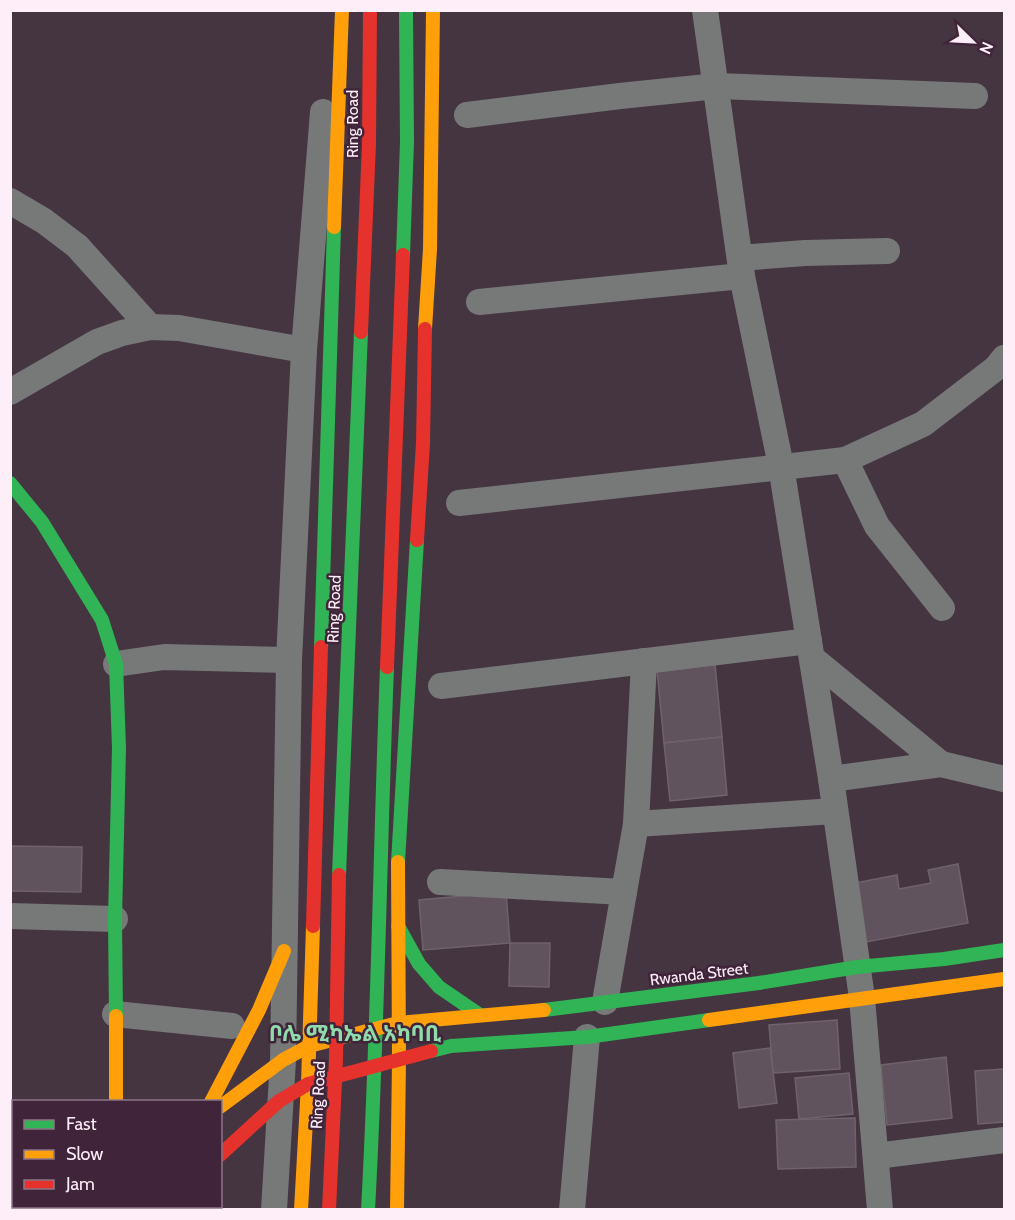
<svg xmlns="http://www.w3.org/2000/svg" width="1015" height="1220" font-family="Cabin,'Noto Sans Ethiopic',sans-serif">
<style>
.building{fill:#61535d;stroke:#6f626b;stroke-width:1.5}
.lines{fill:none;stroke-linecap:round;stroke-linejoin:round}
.street{stroke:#767977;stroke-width:26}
.fast{stroke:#30b455;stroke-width:14}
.slow{stroke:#ff9f0a;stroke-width:14}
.jam{stroke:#e5322d;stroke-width:14}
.labels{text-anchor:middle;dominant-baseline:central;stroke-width:5;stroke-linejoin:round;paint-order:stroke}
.street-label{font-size:16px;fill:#fdeef8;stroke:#40243a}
.district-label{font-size:22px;font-weight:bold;fill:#90dbab;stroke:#40243a}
</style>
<rect width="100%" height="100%" fill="#453540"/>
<!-- building -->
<g class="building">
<path d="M 715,664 L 722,737 L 664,743 L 657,670 Z"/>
<path d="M 722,737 L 727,795 L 670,801 L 664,743 Z"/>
<path d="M 10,846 L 82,847 L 81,892 L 10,891 Z"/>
<path d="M 958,864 L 968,923 L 866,942 L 855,883 L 897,875 L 899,889 L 931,883 L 928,870 Z"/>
<path d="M 506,892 L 510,943 L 423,950 L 419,900 Z"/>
<path d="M 510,943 L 550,943 L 549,987 L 509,986 Z"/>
<path d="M 837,1020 L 840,1069 L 773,1073 L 769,1025 Z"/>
<path d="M 770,1048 L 777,1103 L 739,1108 L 733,1053 Z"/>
<path d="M 946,1057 L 952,1118 L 887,1125 L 881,1065 Z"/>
<path d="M 1004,1069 L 1004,1122 L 978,1124 L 975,1071 Z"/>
<path d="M 849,1073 L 853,1114 L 799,1119 L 795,1078 Z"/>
<path d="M 855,1118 L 856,1167 L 778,1169 L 776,1120 Z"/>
</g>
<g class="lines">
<!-- street -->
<g class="street">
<path d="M 705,10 L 742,276 L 781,466 L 831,779 L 862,998 L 880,1210"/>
<path d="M 467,115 L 620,96 L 717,86 L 975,96"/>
<path d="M 10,201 L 44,221 L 77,246 L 150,327"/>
<path d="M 740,258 L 805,253 L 887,251"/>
<path d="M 479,302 L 742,276"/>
<path d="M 10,392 L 97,342 L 122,333 L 150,327 L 179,328 L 304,350"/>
<path d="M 845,460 L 877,526 L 942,608"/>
<path d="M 459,503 L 845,460 L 923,424 L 996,368 L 1004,358"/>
<path d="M 812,658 L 941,764"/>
<path d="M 116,664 L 164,657 L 289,660"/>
<path d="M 441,686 L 809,641"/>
<path d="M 831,779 L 941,764 L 1004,779"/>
<path d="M 636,824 L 835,811"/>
<path d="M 440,882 L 624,892 L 636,824 L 644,661"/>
<path d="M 10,916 L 115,919"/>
<path d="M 605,1002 L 624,892"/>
<path d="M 115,1014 L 232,1026"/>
<path d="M 10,1153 L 14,1153"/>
<path d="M 876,1156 L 1004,1140"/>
<path d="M 274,1210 L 283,1060 L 289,660 L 304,350 L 323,112"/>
<path d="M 572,1210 L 587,1037"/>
</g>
<!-- fast -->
<g class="fast">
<path d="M 403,255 L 407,142 L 406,10"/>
<path d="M 10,483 L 42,522 L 102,620 L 116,664 L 119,748 L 115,919 L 116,1016"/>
<path d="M 321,647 L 334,227"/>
<path d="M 398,862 L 417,540"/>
<path d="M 339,875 L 361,332"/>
<path d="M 398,926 L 419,964 L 439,987 L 480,1015"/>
<path d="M 544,1010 L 759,983 L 857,967 L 944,959 L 1004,950"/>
<path d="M 431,1051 L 451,1046 L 587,1037 L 709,1020"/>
<path d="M 116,1210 L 119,1206"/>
<path d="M 368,1210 C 378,1029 380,848 387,667"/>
</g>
<!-- slow -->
<g class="slow">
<path d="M 334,227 L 342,10"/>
<path d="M 425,329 L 430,249 L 433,10"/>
<path d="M 116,1016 L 116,1102"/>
<path d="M 709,1020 L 1004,979"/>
<path d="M 211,1102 L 259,1010 L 284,951"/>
<path d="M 220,1107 L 283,1060 L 309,1046 L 398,1023 L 544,1010"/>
<path d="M 178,1206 L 211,1210"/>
<path d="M 301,1210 L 308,1084 L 313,926"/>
<path d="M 397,1210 L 399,1060 L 398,862"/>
</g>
<!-- jam -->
<g class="jam">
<path d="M 361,332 L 369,144 L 370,10"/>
<path d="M 417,540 L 423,443 L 425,329"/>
<path d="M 387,667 L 403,255"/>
<path d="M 313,926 L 321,647"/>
<path d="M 220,1155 L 279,1101 L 308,1084 L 431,1051"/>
<path d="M 329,1210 L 336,1060 L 339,875"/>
</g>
</g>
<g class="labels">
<!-- street labels -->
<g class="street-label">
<text transform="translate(352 124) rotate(-90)">Ring Road</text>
<text transform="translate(334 609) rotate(-88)">Ring Road</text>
<text transform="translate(699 974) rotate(-7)">Rwanda Street</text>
<text transform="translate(318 1095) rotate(-87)">Ring Road</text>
</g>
<!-- district labels -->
<g class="district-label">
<text x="355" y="1033">ቦሌ ሚካኤል አካባቢ</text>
</g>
</g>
<!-- border -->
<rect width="1015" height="1220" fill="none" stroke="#fdeef8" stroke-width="24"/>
<!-- legend -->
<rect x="12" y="1100" width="210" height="108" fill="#40243a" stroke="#8c7586" stroke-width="1.5"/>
<rect x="24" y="1120" width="30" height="9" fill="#30b455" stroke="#8c7586" stroke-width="1.5"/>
<text x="66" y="1130" font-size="18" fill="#fdeef8">Fast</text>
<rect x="24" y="1150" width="30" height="9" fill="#ff9f0a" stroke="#8c7586" stroke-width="1.5"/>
<text x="66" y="1160" font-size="18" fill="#fdeef8">Slow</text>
<rect x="24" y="1180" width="30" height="9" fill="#e5322d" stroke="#8c7586" stroke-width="1.5"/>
<text x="66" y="1190" font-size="18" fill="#fdeef8">Jam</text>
<!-- north arrow -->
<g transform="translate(973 42) rotate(114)" stroke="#40243a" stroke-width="4.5" paint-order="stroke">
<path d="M0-4.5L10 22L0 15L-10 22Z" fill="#fdeef8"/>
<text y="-9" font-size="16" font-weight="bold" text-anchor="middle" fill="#fdeef8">N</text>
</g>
</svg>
